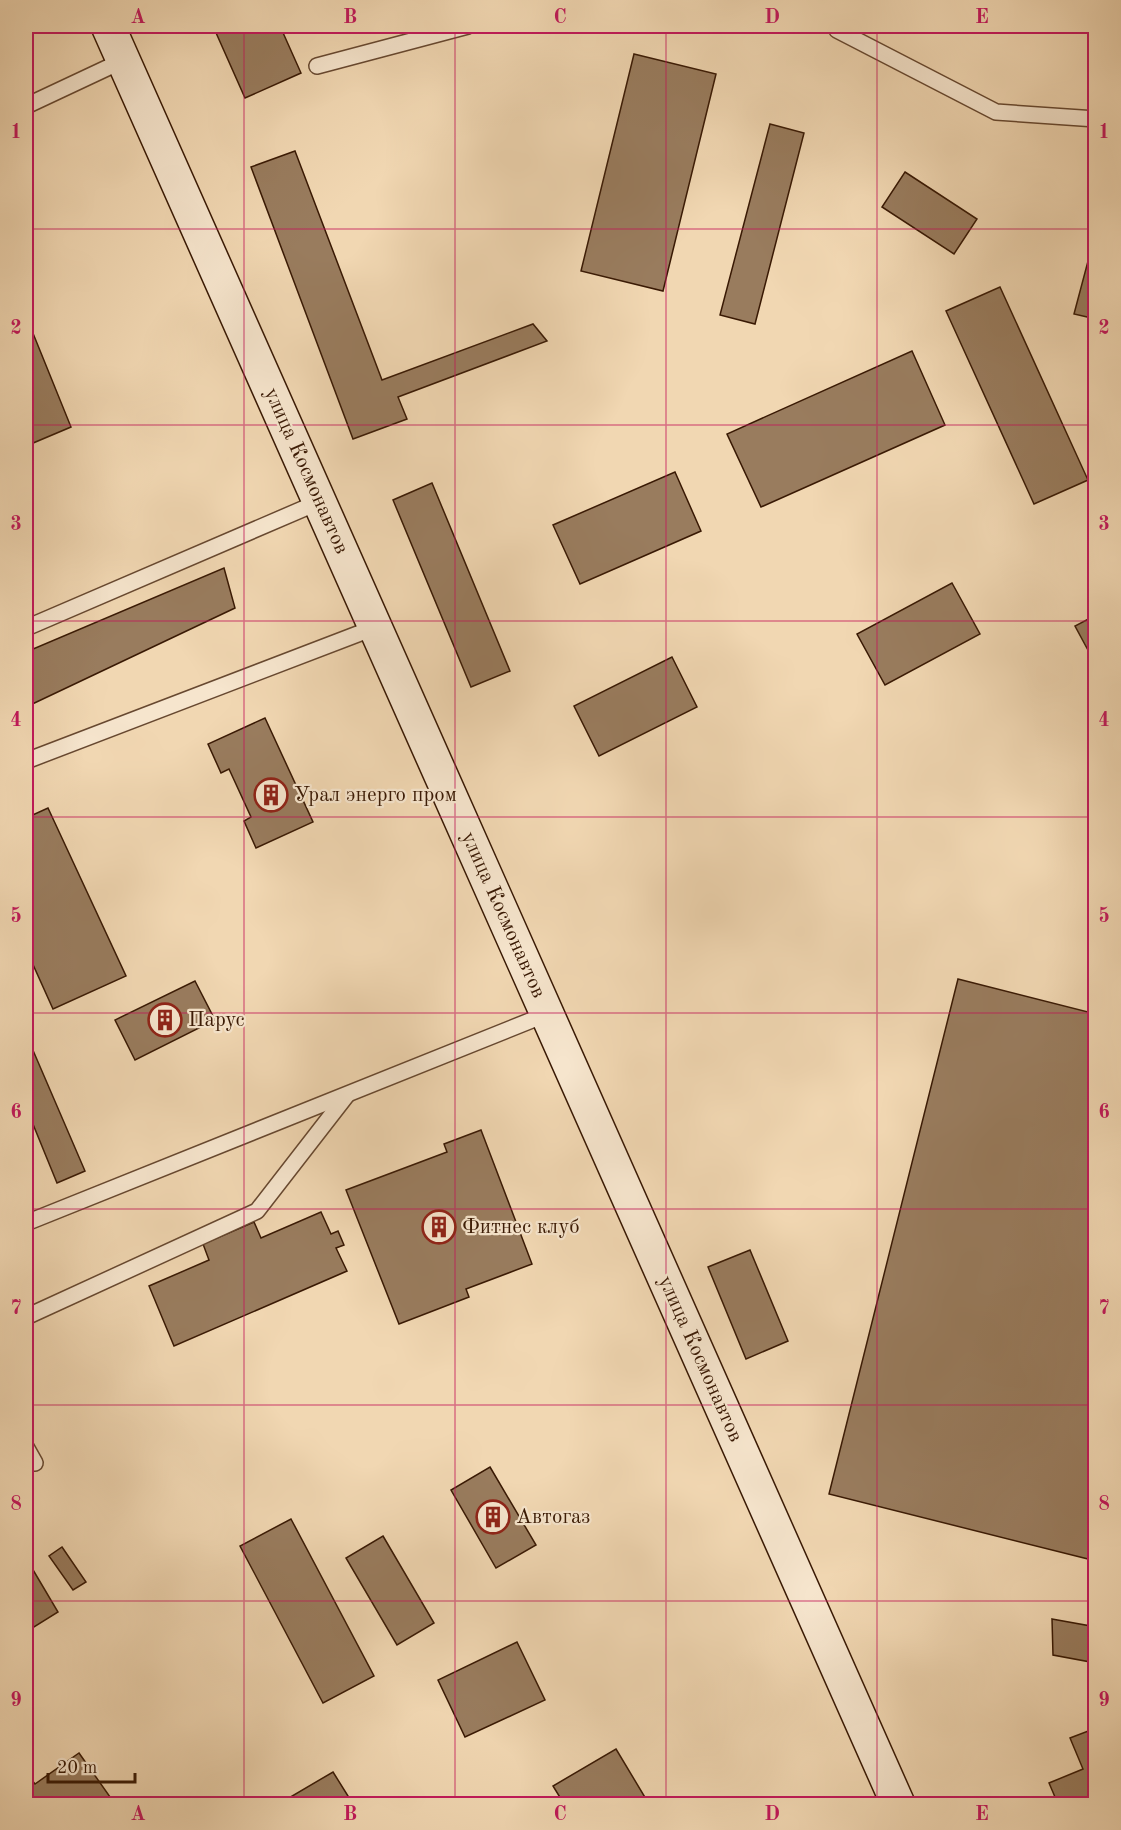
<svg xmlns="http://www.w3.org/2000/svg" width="1121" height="1830" font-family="'Old Standard TT',serif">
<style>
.building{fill:#997c5e;stroke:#391904;stroke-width:1.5}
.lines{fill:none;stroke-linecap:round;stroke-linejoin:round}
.service-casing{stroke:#674830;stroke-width:18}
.secondary-casing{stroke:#391904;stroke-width:36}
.service{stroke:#f6e5cd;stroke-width:15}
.secondary{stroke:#f6e5cd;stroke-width:33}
.grid{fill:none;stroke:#c2185b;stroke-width:1.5;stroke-opacity:0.55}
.labels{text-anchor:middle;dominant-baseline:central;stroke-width:4.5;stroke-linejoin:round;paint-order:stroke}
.street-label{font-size:21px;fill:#391904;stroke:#f6e5cd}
.poi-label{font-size:21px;fill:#391904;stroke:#f6e5cd;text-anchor:start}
.neatline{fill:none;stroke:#c2185b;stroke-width:2}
.grid-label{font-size:20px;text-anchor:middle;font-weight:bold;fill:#c2185b}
</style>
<rect width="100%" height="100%" fill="#f1d7b2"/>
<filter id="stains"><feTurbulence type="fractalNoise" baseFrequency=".00333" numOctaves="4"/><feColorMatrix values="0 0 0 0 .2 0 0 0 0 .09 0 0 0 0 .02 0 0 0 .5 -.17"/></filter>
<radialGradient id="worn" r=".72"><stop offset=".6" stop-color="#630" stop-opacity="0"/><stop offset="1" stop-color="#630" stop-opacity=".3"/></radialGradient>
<!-- building -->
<g class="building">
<path d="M 213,26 L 280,26 L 301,73 L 245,98 Z"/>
<path d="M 634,54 L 716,74 L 663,291 L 581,271 Z"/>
<path d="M 770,124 L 804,133 L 755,324 L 720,315 Z"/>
<path d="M 295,151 L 382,380 L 533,324 L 547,341 L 398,397 L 407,419 L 353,439 L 251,167 Z"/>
<path d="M 905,172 L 977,219 L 954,254 L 882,207 Z"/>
<path d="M 1096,231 L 1096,319 L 1074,314 Z"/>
<path d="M 1000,287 L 1088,480 L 1034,504 L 946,311 Z"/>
<path d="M 26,316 L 71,427 L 26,446 Z"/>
<path d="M 912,351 L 945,425 L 761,507 L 727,434 Z"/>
<path d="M 675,472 L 701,531 L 580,584 L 553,525 Z"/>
<path d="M 432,483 L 510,671 L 471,687 L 393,500 Z"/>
<path d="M 224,568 L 235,608 L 26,707 L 26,652 Z"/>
<path d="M 952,583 L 980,634 L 885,685 L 857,634 Z"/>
<path d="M 1096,615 L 1096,665 L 1075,626 Z"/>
<path d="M 672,657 L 697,707 L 599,756 L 574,706 Z"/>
<path d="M 265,718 L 313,822 L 256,848 L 244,821 L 251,817 L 229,769 L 221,773 L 208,744 Z"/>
<path d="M 48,808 L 126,976 L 53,1009 L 26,949 L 26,818 Z"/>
<path d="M 958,979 L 1096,1014 L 1096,1561 L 829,1494 Z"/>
<path d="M 195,981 L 215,1020 L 135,1060 L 115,1020 Z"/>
<path d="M 32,1048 L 85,1171 L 57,1183 L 26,1107 L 26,1050 Z"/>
<path d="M 481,1130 L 532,1264 L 466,1289 L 469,1297 L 399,1324 L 346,1190 L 447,1152 L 444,1144 Z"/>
<path d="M 321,1212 L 331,1234 L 338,1231 L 344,1245 L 336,1248 L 347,1271 L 174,1346 L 149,1286 L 209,1260 L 203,1244 L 254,1222 L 261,1238 Z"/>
<path d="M 750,1250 L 788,1341 L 746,1359 L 708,1267 Z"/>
<path d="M 490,1467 L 536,1545 L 496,1568 L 451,1490 Z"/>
<path d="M 291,1519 L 374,1676 L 323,1703 L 240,1546 Z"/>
<path d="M 383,1536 L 434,1623 L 397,1645 L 346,1558 Z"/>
<path d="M 62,1547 L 86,1582 L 73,1590 L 49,1556 Z"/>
<path d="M 26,1558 L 58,1612 L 26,1632 Z"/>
<path d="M 1052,1619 L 1096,1627 L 1096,1663 L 1053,1655 Z"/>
<path d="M 517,1642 L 545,1700 L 465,1737 L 438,1680 Z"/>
<path d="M 1096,1728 L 1096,1798 L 1080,1804 L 1058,1804 L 1049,1783 L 1083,1769 L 1070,1738 Z"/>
<path d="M 616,1749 L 649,1804 L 621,1804 L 618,1800 L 610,1804 L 564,1804 L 553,1786 Z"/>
<path d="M 79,1753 L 115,1804 L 26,1804 L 26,1777 L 28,1775 L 35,1784 Z"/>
<path d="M 333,1772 L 353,1804 L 290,1804 L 287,1799 Z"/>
</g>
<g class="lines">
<defs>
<g id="service">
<path d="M 838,26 L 837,30 L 996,112 L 1096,119"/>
<path d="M 1096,55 L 1096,66"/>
<path d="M 317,66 L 468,26"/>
<path d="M 26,106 L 124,60"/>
<path d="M 26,628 L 319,502"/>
<path d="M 26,761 L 376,627"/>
<path d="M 26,1223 L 547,1014"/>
<path d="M 26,1317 L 257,1211 L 347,1095"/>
<path d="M 26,1447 L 35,1463"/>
</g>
<path id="secondary" d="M 108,26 L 898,1804"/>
</defs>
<!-- service casing -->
<use href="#service" class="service-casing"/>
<!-- secondary casing -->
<use href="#secondary" class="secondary-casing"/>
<!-- service -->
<use href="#service" class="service"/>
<!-- secondary -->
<use href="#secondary" class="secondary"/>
</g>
<!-- grid -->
<path class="grid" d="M 244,26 L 244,1804M 455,26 L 455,1804M 666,26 L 666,1804M 877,26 L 877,1804M 26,229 L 1096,229M 26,425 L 1096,425M 26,621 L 1096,621M 26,817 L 1096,817M 26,1013 L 1096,1013M 26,1209 L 1096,1209M 26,1405 L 1096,1405M 26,1601 L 1096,1601"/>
<!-- icons -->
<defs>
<symbol id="building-ring" viewBox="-11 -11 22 22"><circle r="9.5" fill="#f6e5cd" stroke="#8f2418" stroke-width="1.5"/><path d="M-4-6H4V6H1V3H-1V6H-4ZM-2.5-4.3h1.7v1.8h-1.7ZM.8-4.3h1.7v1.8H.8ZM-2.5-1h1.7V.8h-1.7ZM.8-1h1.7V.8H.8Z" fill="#8f2418"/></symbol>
</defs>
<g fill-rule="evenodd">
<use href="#building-ring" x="252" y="776" width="38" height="38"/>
<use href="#building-ring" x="146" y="1001" width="38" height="38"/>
<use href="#building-ring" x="420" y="1208" width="38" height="38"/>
<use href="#building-ring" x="474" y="1498" width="38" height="38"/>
</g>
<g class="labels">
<!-- street labels -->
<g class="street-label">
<text transform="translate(306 471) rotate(66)">улица Космонавтов</text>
<text transform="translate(503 915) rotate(66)">улица Космонавтов</text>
<text transform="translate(700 1359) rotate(66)">улица Космонавтов</text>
</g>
<!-- poi labels -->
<g class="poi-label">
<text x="294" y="795">Урал энерго пром</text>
<text x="188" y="1020">Парус</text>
<text x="462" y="1227">Фитнес клуб</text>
<text x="516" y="1517">Автогаз</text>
</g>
</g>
<!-- margin -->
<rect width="1121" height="1830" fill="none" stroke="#f1d7b2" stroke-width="66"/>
<!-- scale -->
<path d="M48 1773v9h87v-9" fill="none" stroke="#391904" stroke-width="3"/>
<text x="57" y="1773" font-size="18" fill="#391904" stroke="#f6e5cd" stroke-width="4.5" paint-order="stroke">20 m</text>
<rect x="33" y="33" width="1055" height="1764" class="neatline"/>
<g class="grid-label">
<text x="138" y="23">A</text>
<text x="350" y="23">B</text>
<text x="560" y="23">C</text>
<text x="772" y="23">D</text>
<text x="982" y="23">E</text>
<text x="16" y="138">1</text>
<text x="1104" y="138">1</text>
<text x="16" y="334">2</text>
<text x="1104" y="334">2</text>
<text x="16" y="530">3</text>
<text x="1104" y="530">3</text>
<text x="16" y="726">4</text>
<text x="1104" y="726">4</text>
<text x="16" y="922">5</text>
<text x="1104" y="922">5</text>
<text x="16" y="1118">6</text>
<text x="1104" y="1118">6</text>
<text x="16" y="1314">7</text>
<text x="1104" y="1314">7</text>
<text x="16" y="1510">8</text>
<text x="1104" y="1510">8</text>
<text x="16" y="1706">9</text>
<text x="1104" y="1706">9</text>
<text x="138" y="1820">A</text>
<text x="350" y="1820">B</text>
<text x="560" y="1820">C</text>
<text x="772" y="1820">D</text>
<text x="982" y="1820">E</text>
</g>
<rect width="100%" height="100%" filter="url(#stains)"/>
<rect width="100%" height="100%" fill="url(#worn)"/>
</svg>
